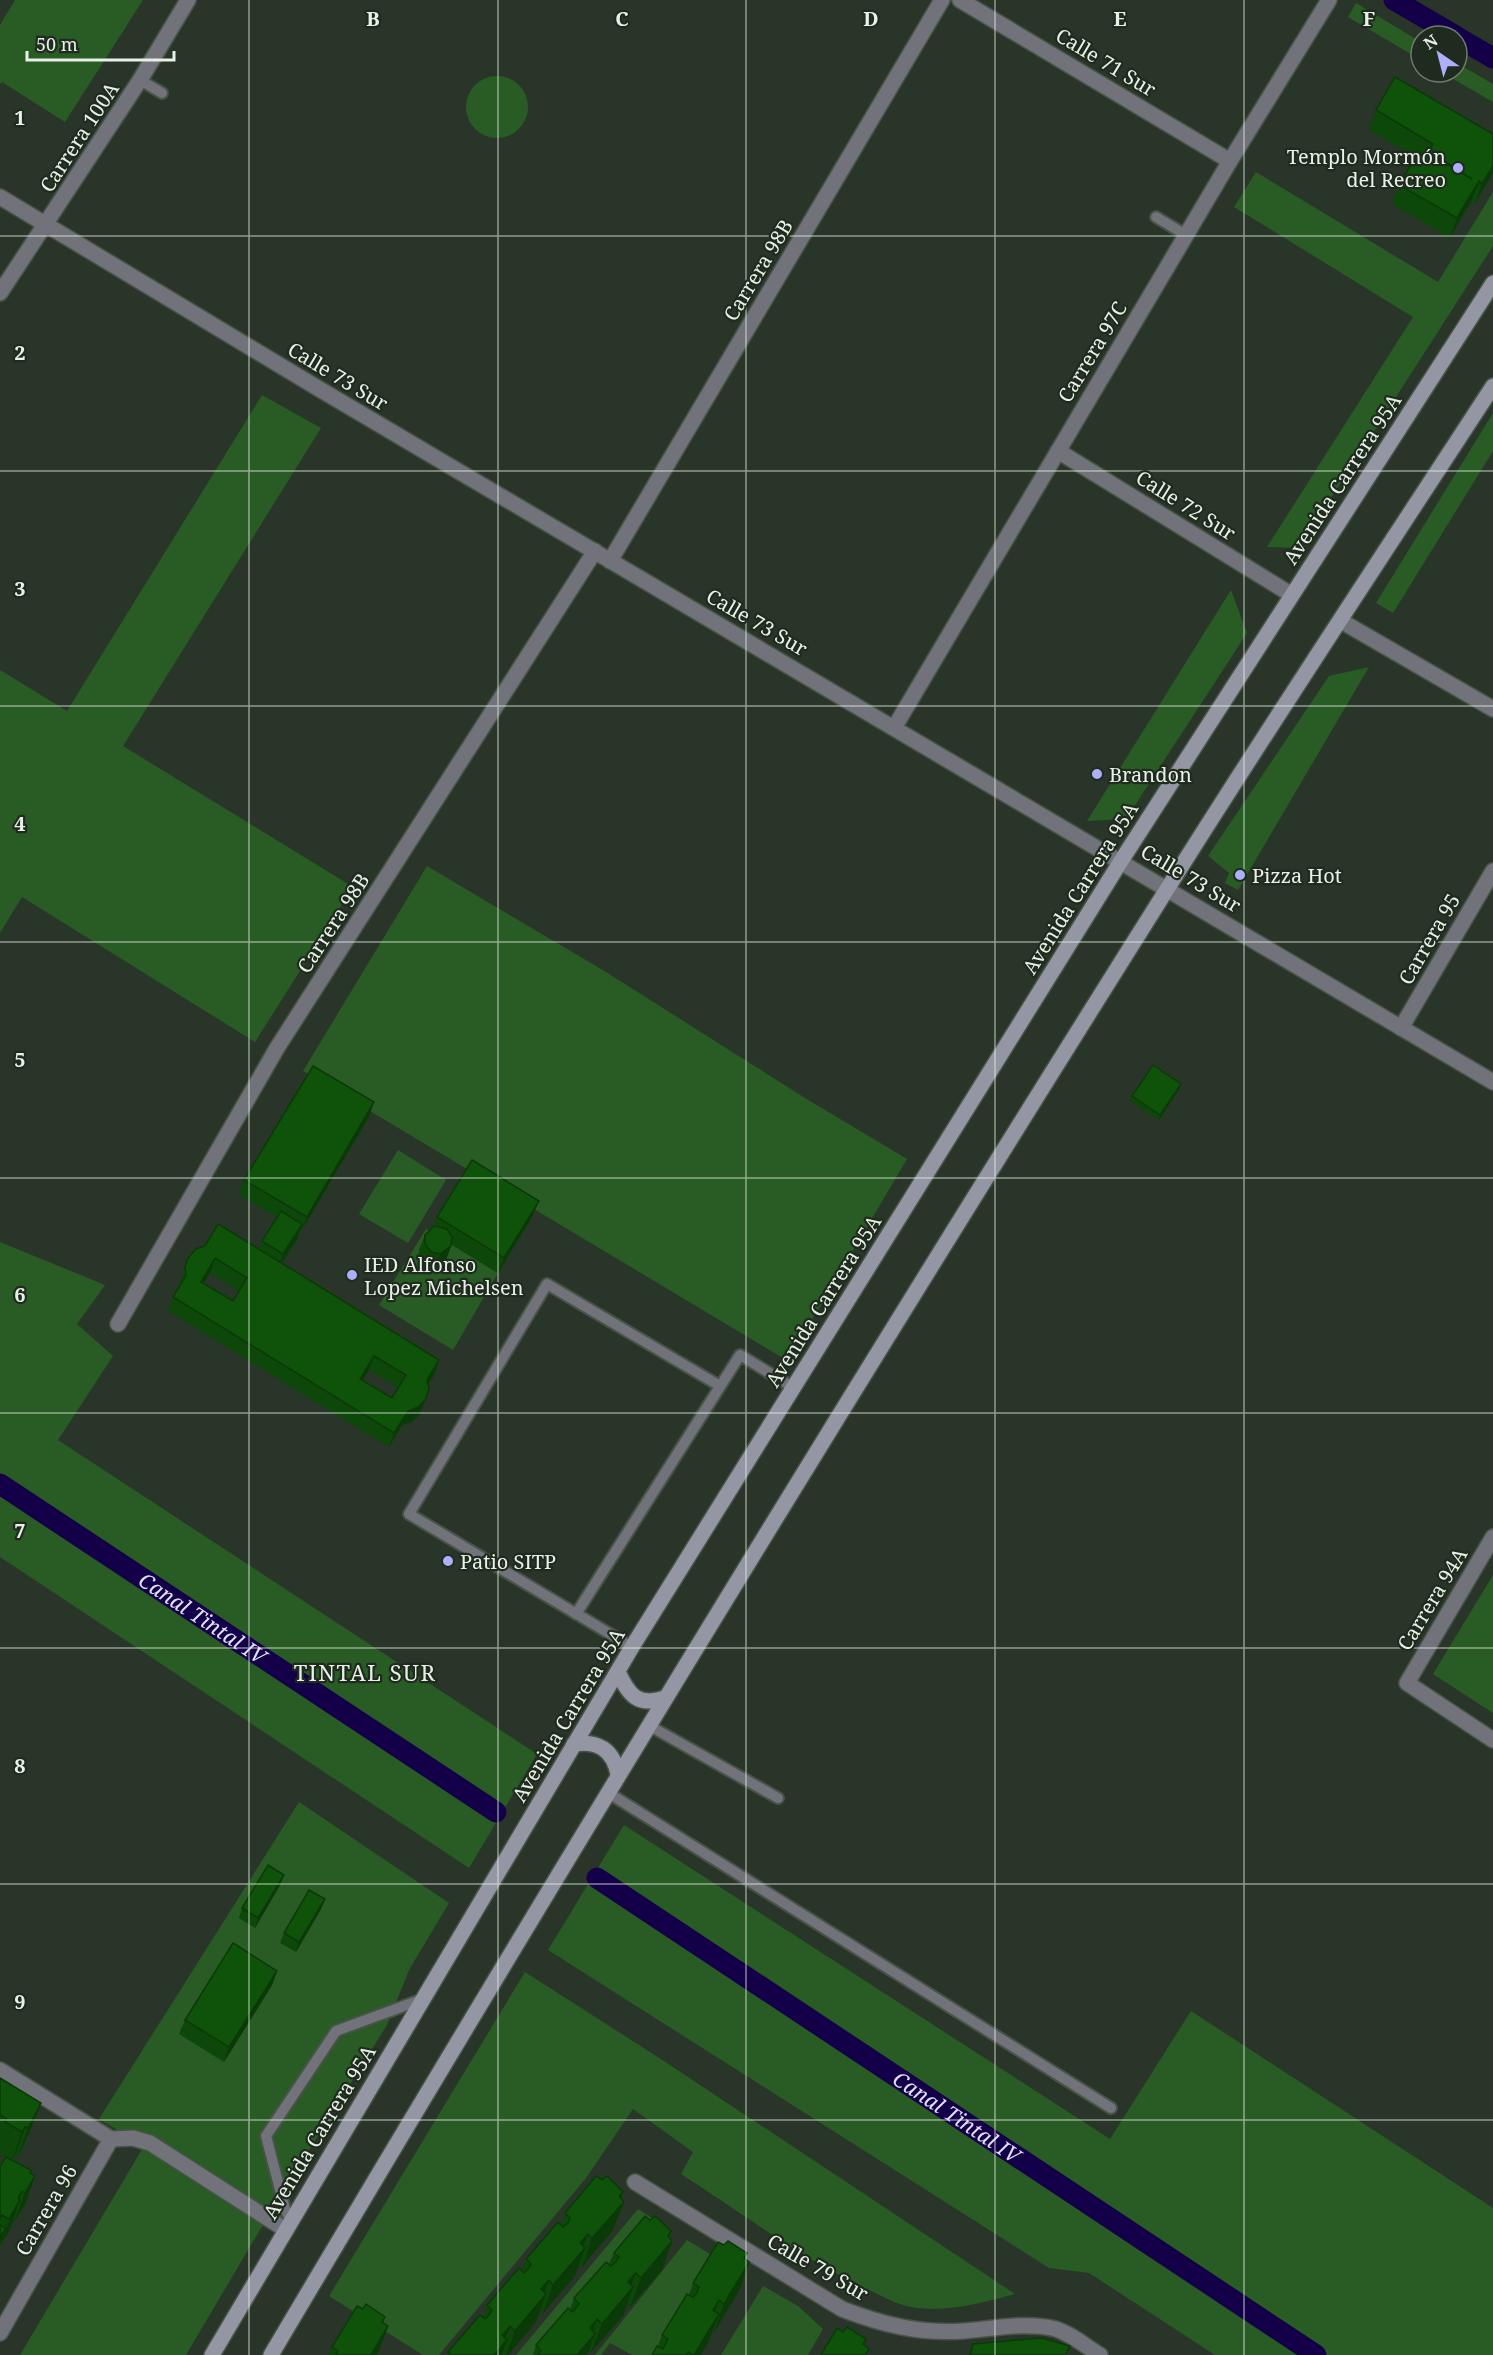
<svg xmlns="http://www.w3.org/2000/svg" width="1493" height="2355" font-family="'Noto Serif',serif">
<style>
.green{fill:#285c24;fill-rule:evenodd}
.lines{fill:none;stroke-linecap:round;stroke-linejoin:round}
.canal{stroke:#140048;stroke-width:21}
.service-casing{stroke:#485347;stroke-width:14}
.minor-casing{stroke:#485347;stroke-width:18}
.tertiary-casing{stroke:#485347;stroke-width:18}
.secondary-casing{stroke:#485347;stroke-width:18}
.service{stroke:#71727a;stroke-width:10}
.minor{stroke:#71727a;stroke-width:15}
.tertiary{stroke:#71727a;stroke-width:15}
.secondary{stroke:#9596a3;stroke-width:15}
.wall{fill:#0d4709;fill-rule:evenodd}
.shaded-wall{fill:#0a3a07}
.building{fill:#0f530a;stroke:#0a3a07;stroke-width:1.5;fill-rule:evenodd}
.grid{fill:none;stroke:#e8f0e7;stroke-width:1.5;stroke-opacity:0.55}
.poi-dot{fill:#adaffb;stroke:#1f2b1e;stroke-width:2}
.labels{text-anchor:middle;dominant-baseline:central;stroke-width:4.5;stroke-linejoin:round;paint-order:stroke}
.street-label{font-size:20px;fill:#e8f0e7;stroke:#1f2b1e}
.poi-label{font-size:20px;fill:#e8f0e7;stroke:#1f2b1e;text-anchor:start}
.water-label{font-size:21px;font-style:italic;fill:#e0e1f7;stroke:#1f2b1e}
.quarter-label{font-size:22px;letter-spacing:1.5px;fill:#e8f0e7;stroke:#1f2b1e}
.grid-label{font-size:20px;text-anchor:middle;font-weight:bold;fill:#e8f0e7;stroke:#1f2b1e;stroke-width:4.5;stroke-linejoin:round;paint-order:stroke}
</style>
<rect width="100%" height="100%" fill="#293528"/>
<!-- green -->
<g class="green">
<path d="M 15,0 L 143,0 L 65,122 L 2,82 L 0,84 L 0,25 Z"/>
<path d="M 1356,3 L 1421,42 L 1421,60 L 1348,17 Z"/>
<path d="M 1457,63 L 1493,84 L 1493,102 L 1441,72 L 1457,72 Z"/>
<circle cx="497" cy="107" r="31"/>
<path d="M 1256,172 L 1438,282 L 1493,192 L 1493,246 L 1299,548 L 1267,547 L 1413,317 L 1234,207 Z"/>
<path d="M 262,395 L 321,428 L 123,746 L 353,887 L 255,1042 L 22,897 L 0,933 L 0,670 L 67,711 Z"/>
<path d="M 1493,413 L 1493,451 L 1393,613 L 1376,603 Z"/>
<path d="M 1231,590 L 1247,633 L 1126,819 L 1087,821 Z"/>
<path d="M 1369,667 L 1238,890 L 1225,883 L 1229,873 L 1208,856 L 1329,676 Z"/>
<path d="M 427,866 L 606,972 L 805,1098 L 907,1159 L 788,1361 L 303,1071 Z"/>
<path d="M 398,1150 L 446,1180 L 408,1243 L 359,1214 Z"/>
<path d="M 426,1229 L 498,1273 L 453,1350 L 379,1305 ZM 420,1250 L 447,1256 C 443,1269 432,1272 422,1264 L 418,1255 Z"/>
<path d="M 0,1242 L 105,1285 L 77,1324 L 113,1356 L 58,1440 L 537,1754 L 469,1868 L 0,1557 Z"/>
<path d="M 1493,1575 L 1493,1713 L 1433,1674 Z"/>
<path d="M 299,1802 L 449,1903 L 409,1970 L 387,2025 L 267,2218 L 186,2355 L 20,2355 L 144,2146 L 99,2119 Z"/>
<path d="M 624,1825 L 1110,2139 L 1191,2011 L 1493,2208 L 1493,2355 L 1215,2355 L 1089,2273 L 1049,2268 L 548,1950 Z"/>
<path d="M 525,1972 L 664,2061 L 1015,2294 C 982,2303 946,2313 911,2307 C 896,2304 882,2296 869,2290 C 802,2259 742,2213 681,2174 L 693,2152 L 633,2109 L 586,2178 L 439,2355 L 423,2355 L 329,2296 Z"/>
<path d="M 638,2209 L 655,2220 L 538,2355 L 516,2355 Z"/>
<path d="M 687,2240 L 715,2257 L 652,2355 L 632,2355 L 610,2343 L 601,2355 L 595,2355 Z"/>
<path d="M 763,2286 L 798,2306 L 823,2329 L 808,2355 L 721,2355 Z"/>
</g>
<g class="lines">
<!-- canal -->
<g class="canal">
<path d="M 1394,0 L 1456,36"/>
<path d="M 1457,37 L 1493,58"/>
<path id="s1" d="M 0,1484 L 496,1812"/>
<path id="s2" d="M 597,1878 L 1316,2355"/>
</g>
<defs>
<g id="service">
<path d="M 140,80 L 162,93"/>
<path d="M 1156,217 L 1186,235"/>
<path d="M 576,1614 L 740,1355 L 794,1388"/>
<path d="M 632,1647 L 409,1514 L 547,1284 L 720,1386"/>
<path d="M 648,1725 L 778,1798"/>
<path d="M 607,1792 L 1111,2108"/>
<path d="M 291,2221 L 285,2209 L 266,2136 L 336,2031 L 423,1999"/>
</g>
<g id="minor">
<path d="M 960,0 L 1230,161"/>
<path d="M 0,293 L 140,80 L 188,0"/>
<path d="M 1058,451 L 1292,595"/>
<path d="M 610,561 L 942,0"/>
<path d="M 1341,621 L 1493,709"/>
<path d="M 894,728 L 1230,161 L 1329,0"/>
<path d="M 1401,1028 L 1493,871"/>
<path d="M 118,1324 L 277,1048 L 595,551"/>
<path d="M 1493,1537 L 1407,1683 L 1493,1740"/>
<path d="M 0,2070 L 111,2139"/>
<path d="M 111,2139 L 133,2138 L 150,2143 L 286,2230"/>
<path d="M 635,2182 L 842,2309 C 883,2325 921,2334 964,2331 C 990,2329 1026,2322 1052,2328 C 1069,2332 1085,2346 1100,2355"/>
<path d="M 0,2333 L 111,2139"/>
</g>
<path id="tertiary" d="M 0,197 L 321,390 L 1493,1082"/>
<g id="secondary">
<path d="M 618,1672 C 629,1695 637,1707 665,1698"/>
<path d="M 574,1744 C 598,1740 613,1750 618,1774"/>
<path d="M 212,2355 L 632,1647 L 1121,861 L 1493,283"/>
<path d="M 271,2355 C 562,1864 860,1377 1164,894 C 1271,723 1383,555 1493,386"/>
</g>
</defs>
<!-- service casing -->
<use href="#service" class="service-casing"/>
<!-- minor casing -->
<use href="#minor" class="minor-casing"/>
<!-- tertiary casing -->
<use href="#tertiary" class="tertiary-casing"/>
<!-- secondary casing -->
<use href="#secondary" class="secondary-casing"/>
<!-- service -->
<use href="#service" class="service"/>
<!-- minor -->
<use href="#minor" class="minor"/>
<!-- tertiary -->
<use href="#tertiary" class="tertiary"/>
<!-- secondary -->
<use href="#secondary" class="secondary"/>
</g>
<!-- wall -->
<g class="wall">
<path d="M 1376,110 L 1493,173 L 1475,203 L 1471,201 L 1450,238 L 1392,204 L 1399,185 L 1415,157 L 1369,130 Z"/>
<path d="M 1179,1089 L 1159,1120 L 1130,1101 L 1132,1096 Z"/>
<path d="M 369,1117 L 301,1231 L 300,1230 L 297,1239 L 282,1263 L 439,1360 L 434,1375 L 428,1384 L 429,1389 L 420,1414 L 412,1422 L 402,1425 L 389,1447 L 168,1311 L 173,1297 L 180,1285 L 180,1282 L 188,1258 L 259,1250 L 262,1241 L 277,1217 L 239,1195 L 244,1180 ZM 210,1273 L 239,1291 L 233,1301 L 204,1283 ZM 369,1370 L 398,1388 L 392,1398 L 363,1380 Z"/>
<path d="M 533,1215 L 498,1273 L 451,1244 L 446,1260 L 435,1269 L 425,1267 L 419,1259 L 419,1250 L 425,1235 L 432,1228 L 437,1217 Z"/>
<path d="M 280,1885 L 255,1928 L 239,1918 L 242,1908 Z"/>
<path d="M 325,1899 L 321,1909 L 296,1952 L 280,1943 L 284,1933 Z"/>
<path d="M 277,1971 L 272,1985 L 224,2062 L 179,2034 L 185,2020 Z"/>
<path d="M 0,2078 L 30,2131 L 18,2157 L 15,2155 L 12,2160 L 30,2173 L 25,2205 L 14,2222 L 13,2221 L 10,2229 L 0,2246 L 0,2166 L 6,2158 L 0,2154 Z"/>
<path d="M 621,2198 L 624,2202 L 613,2230 L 582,2267 L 579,2264 L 575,2276 L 543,2313 L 540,2310 L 536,2322 L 508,2355 L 447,2355 L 448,2352 L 483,2317 L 487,2305 L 522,2271 L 526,2259 L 561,2225 L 565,2213 Z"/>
<path d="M 650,2220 L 671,2231 L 669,2238 L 672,2241 L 662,2270 L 630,2307 L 627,2304 L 623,2316 L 591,2352 L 589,2350 L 587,2355 L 533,2355 L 536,2345 L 570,2310 L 574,2298 L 609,2264 L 614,2253 Z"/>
<path d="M 724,2245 L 747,2253 L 745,2259 L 749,2262 L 739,2291 L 714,2332 L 712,2331 L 708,2343 L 701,2355 L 652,2355 L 658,2346 L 662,2335 L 689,2295 L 693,2283 Z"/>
<path d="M 363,2309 L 385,2317 L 383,2322 L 388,2326 L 377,2355 L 329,2355 L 332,2347 Z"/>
</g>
<!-- shaded-wall -->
<g class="shaded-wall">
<path d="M 1493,166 L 1493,173 L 1475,203 L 1482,184 Z"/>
<path d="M 1479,181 L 1471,201 L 1450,238 L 1457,218 Z"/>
<path d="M 1181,1084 L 1179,1089 L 1159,1120 L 1160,1115 Z"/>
<path d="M 374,1102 L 369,1117 L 301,1231 L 307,1217 Z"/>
<path d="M 539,1201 L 533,1215 L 498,1273 L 504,1258 Z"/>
<path d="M 302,1224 L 297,1239 L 278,1269 L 283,1254 Z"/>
<path d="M 451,1246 L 446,1260 L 435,1269 L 440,1254 Z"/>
<path d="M 215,1258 L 210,1273 L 196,1296 L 201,1282 Z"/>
<path d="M 374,1356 L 369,1370 L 355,1393 L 360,1379 Z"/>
<path d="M 439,1360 L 434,1375 L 421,1395 L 427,1380 Z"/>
<path d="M 425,1400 L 420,1414 L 412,1422 L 402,1425 L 389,1447 L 394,1433 L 408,1411 Z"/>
<path d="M 284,1875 L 280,1885 L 255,1928 L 258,1918 Z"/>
<path d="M 325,1899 L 321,1909 L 296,1952 L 299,1942 Z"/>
<path d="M 277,1971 L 272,1985 L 224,2062 L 229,2047 Z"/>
<path d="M 41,2103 L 30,2131 L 18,2157 L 28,2128 Z"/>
<path d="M 25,2127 L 15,2155 L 12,2161 L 22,2132 Z"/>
<path d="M 35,2176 L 25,2205 L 14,2222 L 25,2193 Z"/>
<path d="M 22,2191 L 15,2209 L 20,2200 L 10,2229 L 0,2246 L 18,2198 Z"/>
<path d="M 623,2192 L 616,2211 L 624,2202 L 613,2230 L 582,2267 L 592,2238 Z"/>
<path d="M 6,2228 L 0,2244 L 0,2237 Z"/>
<path d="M 671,2231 L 664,2251 L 672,2241 L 662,2270 L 630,2307 L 641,2278 Z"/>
<path d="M 588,2234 L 581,2253 L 585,2248 L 575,2276 L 543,2313 L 553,2285 L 580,2243 Z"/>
<path d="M 749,2262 L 739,2291 L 714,2332 L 724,2304 Z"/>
<path d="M 636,2273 L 629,2292 L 633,2287 L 623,2316 L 591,2352 L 602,2324 L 628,2282 Z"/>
<path d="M 549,2280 L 543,2298 L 546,2294 L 536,2322 L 508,2355 L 506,2355 L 515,2331 L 541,2289 Z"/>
<path d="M 719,2300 L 709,2328 L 713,2310 Z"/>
<path d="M 719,2314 L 708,2343 L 701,2355 L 694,2355 Z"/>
<path d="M 597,2319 L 590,2340 L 595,2334 L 587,2355 L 577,2355 L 590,2328 Z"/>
<path d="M 388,2326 L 377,2355 L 371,2355 Z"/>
<path d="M 510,2326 L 503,2345 L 507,2340 L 502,2355 L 494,2355 L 502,2335 Z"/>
</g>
<!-- building -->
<g class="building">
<path d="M 1395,77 L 1493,134 L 1493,166 L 1482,184 L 1479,181 L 1457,218 L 1399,185 L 1416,156 L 1423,161 L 1433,144 L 1376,110 ZM 1448,163 L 1472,179 L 1447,164 Z"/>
<path d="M 1153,1065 L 1181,1084 L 1160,1115 L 1132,1096 Z"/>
<path d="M 313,1066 L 374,1102 L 307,1217 L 244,1180 Z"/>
<path d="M 472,1160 L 539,1201 L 504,1258 L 437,1217 Z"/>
<path d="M 281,1211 L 302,1224 L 283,1254 L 262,1241 Z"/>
<path d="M 218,1224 L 439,1360 L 427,1380 L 429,1389 L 425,1400 L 418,1407 L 408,1411 L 394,1433 L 173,1297 L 186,1275 L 185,1267 L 188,1258 L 196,1249 L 205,1246 ZM 215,1258 L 247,1278 L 233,1301 L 201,1282 ZM 374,1356 L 406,1375 L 392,1398 L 360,1379 Z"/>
<path d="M 434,1226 L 447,1229 L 452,1237 L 451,1246 L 440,1254 L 431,1252 L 425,1244 L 425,1235 Z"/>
<path d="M 268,1865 L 284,1875 L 258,1918 L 242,1908 Z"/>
<path d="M 309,1890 L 325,1899 L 299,1942 L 284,1933 Z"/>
<path d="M 233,1943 L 277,1971 L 229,2047 L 185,2020 Z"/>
<path d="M 0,2078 L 41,2103 L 28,2128 L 25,2127 L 22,2132 L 5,2122 L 7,2119 L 0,2115 Z"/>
<path d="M 6,2157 L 31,2170 L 30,2173 L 35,2176 L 25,2193 L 22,2191 L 18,2198 L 20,2200 L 9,2219 L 2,2215 L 0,2219 L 0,2166 Z"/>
<path d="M 596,2176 L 602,2180 L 607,2176 L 623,2192 L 619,2196 L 624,2202 L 592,2238 L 588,2234 L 580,2243 L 585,2248 L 553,2285 L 549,2280 L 545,2284 L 541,2289 L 546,2294 L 515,2331 L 510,2326 L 506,2331 L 502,2335 L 507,2340 L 494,2355 L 452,2355 L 448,2352 L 480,2315 L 485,2319 L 489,2315 L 492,2310 L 487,2305 L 519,2268 L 524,2273 L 529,2268 L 531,2264 L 526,2259 L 558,2222 L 563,2227 L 568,2223 L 570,2218 L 565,2213 Z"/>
<path d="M 645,2216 L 650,2220 L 655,2216 L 671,2231 L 668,2236 L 672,2241 L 641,2278 L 636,2273 L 632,2277 L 628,2282 L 633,2287 L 602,2324 L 597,2319 L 590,2328 L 595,2334 L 577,2355 L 538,2355 L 541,2350 L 536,2345 L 568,2308 L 573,2312 L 579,2304 L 574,2298 L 606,2262 L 611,2266 L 616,2262 L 619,2257 L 614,2253 Z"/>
<path d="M 0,2225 L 6,2228 L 0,2237 Z"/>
<path d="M 728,2241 L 747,2253 L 744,2258 L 749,2262 L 724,2304 L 719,2300 L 713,2310 L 719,2314 L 694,2355 L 688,2352 L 687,2355 L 652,2355 L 657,2346 L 663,2349 L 668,2339 L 662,2335 L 687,2294 L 693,2297 L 697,2293 L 699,2287 L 693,2283 L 718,2242 L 724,2245 Z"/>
<path d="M 366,2304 L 385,2317 L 382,2322 L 388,2326 L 371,2355 L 336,2355 L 338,2351 L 332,2347 L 357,2306 L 363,2309 Z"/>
<path d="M 847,2327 L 866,2339 L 863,2344 L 869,2349 L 865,2355 L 821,2355 L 837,2328 L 843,2332 Z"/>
<path d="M 1042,2338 L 1070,2346 L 1065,2355 L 970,2355 L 973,2344 Z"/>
</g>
<!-- grid -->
<path class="grid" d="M 249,0 L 249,2355M 498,0 L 498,2355M 746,0 L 746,2355M 995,0 L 995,2355M 1244,0 L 1244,2355M 0,236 L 1493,236M 0,471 L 1493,471M 0,706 L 1493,706M 0,942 L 1493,942M 0,1178 L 1493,1178M 0,1413 L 1493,1413M 0,1648 L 1493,1648M 0,1884 L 1493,1884M 0,2120 L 1493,2120"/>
<!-- markers -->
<g class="poi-dot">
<circle cx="1458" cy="168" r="6"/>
<circle cx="1097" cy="774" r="6"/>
<circle cx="1240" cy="875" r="6"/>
<circle cx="352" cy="1275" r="6"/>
<circle cx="448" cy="1561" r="6"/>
</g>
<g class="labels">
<!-- street labels -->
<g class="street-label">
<text transform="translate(1106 62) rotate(31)">Calle 71 Sur</text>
<text transform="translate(79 137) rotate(-57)">Carrera 100A</text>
<text transform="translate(758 270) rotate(-59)">Carrera 98B</text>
<text transform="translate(1092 352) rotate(-59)">Carrera 97C</text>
<text transform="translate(338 376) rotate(31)">Calle 73 Sur</text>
<text transform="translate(1342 479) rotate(-57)">Avenida Carrera 95A</text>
<text transform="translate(1186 505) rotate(32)">Calle 72 Sur</text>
<text transform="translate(757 622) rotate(30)">Calle 73 Sur</text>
<text transform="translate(1191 878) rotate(31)">Calle 73 Sur</text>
<text transform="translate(1080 888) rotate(-58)">Avenida Carrera 95A</text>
<text transform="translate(333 923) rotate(-57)">Carrera 98B</text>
<text transform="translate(1429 939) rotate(-60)">Carrera 95</text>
<text transform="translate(823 1301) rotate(-58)">Avenida Carrera 95A</text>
<text transform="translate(1432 1599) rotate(-59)">Carrera 94A</text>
<text transform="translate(568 1715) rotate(-59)">Avenida Carrera 95A</text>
<text transform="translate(319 2132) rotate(-59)">Avenida Carrera 95A</text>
<text transform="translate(46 2210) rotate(-60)">Carrera 96</text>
<text transform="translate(818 2267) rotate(30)">Calle 79 Sur</text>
</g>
<!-- poi labels -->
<g class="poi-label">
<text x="1446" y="156" text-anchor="end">Templo Mormón<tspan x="1446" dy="23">del Recreo</tspan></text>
<text x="1109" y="774">Brandon</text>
<text x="1252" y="875">Pizza Hot</text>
<text x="364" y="1264">IED Alfonso<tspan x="364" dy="23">Lopez Michelsen</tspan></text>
<text x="460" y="1561">Patio SITP</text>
</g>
<!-- water labels -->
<g class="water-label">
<text stroke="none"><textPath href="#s1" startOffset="243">Canal Tintal IV</textPath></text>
<text stroke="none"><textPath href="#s2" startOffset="432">Canal Tintal IV</textPath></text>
</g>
<!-- quarter labels -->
<g class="quarter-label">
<text x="365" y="1672">TINTAL SUR</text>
</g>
</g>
<g class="grid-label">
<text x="373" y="26">B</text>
<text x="622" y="26">C</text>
<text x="871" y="26">D</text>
<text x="1120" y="26">E</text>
<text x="1369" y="26">F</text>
<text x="20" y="125">1</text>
<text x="20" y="360">2</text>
<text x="20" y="596">3</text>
<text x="20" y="831">4</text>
<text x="20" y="1067">5</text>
<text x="20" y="1302">6</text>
<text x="20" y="1538">7</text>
<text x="20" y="1773">8</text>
<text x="20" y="2009">9</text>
</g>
<!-- north arrow -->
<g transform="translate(1439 54) rotate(325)"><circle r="28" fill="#1f2b1e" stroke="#6f7a6e" stroke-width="1.5"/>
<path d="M0-4.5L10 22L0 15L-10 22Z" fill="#adaffb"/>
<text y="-9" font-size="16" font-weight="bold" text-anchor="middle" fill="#e8f0e7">N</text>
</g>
<!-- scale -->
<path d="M27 51v9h147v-9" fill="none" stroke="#e8f0e7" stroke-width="3"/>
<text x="36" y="51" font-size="18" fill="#e8f0e7" stroke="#1f2b1e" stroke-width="4.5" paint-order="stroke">50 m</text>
</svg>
